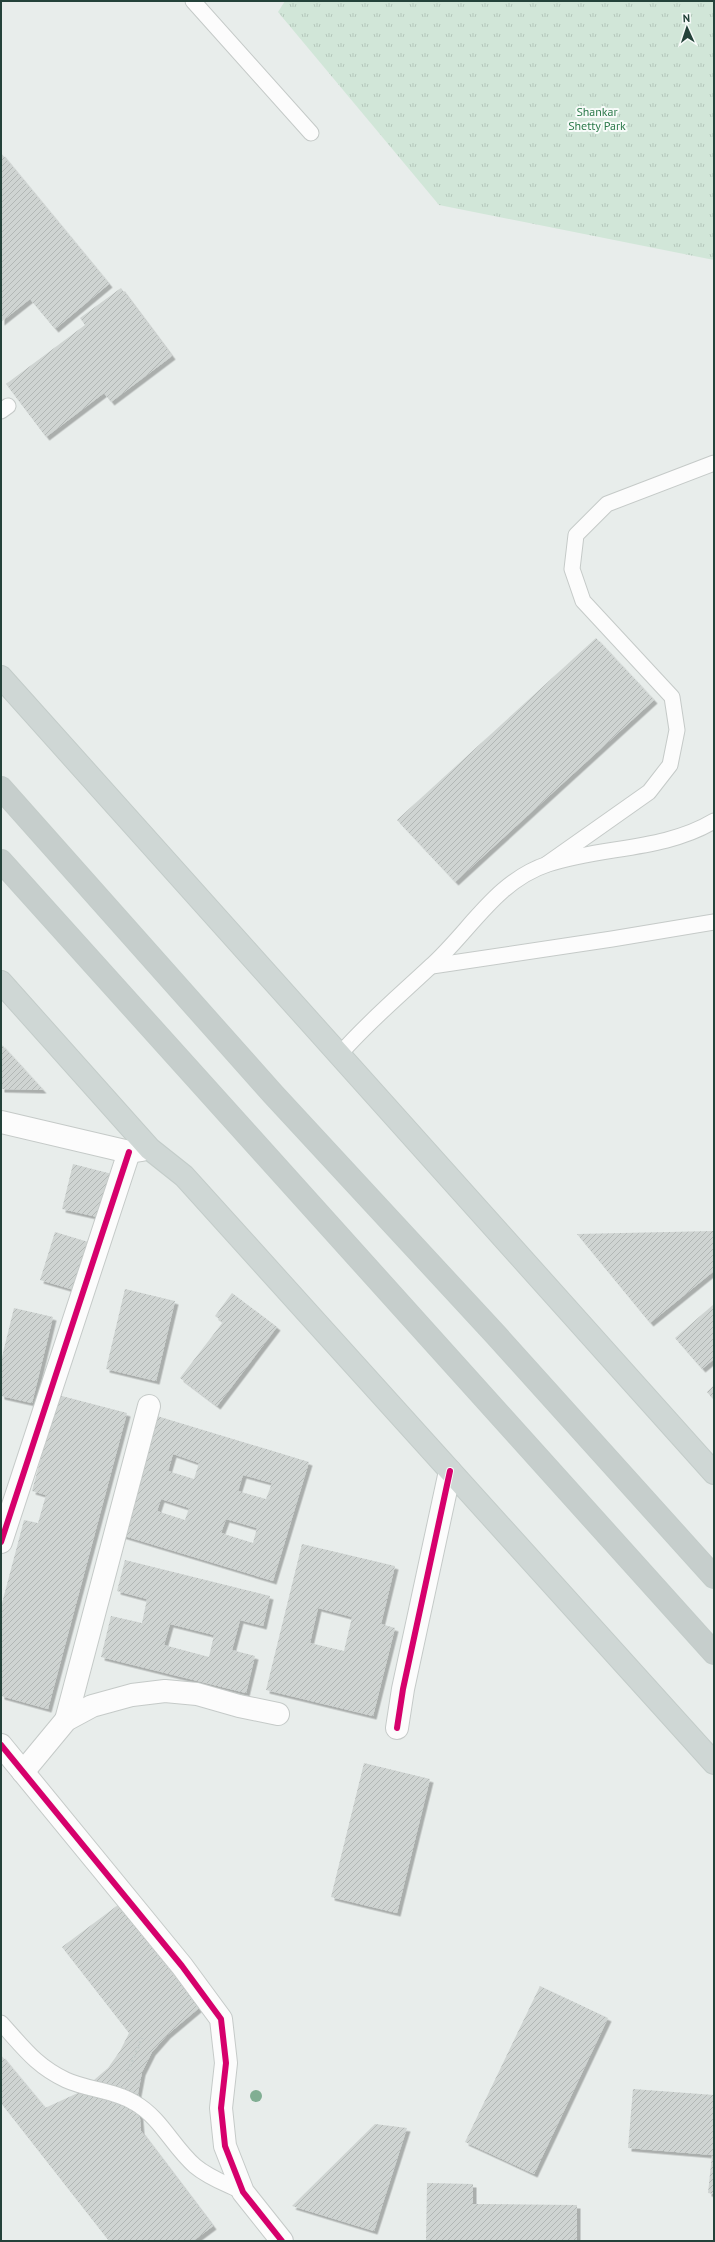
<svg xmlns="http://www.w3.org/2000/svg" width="715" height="2242" font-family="'PT Sans',sans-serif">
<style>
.grass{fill:url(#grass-tufts)}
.building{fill:url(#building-hatch);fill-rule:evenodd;filter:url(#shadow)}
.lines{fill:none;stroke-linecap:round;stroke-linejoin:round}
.service-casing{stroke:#c5cac8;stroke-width:17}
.minor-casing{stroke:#c5cac8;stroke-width:24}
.primary-casing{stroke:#c3ccc9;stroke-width:24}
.trunk-casing{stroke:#c3ccc9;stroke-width:24}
.path{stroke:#c3ccca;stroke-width:2.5;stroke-dasharray:2 3;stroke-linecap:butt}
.service{stroke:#fcfcfc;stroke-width:15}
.minor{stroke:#fcfcfc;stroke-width:22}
.primary{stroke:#cfd7d5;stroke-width:22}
.trunk{stroke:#c6cecc;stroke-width:22}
.cycleway-casing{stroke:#f7fbf9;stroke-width:8}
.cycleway{stroke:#d6006c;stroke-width:6}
.tree{fill:#81ae93}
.labels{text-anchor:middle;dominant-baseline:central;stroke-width:4;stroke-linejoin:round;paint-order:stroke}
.park-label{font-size:12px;fill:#2d7a4b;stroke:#f7fbf9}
</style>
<defs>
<pattern id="grass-tufts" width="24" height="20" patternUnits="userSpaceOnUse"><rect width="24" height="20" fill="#d1e6d8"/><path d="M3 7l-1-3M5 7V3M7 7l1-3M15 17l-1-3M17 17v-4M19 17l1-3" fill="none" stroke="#b3c6ba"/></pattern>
<pattern id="building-hatch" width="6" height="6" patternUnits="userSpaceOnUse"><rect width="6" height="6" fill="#cfd4d2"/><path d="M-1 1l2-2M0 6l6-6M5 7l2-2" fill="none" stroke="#b2b7b5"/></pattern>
<filter id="shadow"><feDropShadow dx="3.5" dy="3.5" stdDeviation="0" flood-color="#0004"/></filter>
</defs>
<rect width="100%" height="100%" fill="#e8edeb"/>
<!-- grass -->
<path class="grass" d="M 285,1 L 714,1 L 714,260 L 439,205 L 278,12 Z"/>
<!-- building -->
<g class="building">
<path d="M 1,153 L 109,284 L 55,329 L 30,299 L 1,322 Z"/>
<path d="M 121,288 L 172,356 L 111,402 L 104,393 L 46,437 L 6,384 L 85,325 L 80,318 Z"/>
<path d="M 596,638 L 654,700 L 455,882 L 397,820 Z"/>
<path d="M 1,1044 L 43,1090 L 1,1089 Z"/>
<path d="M 73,1164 L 112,1174 L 102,1218 L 62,1209 Z"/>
<path d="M 714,1231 L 714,1271 L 650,1323 L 577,1234 Z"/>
<path d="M 55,1232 L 95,1244 L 81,1292 L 40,1280 Z"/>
<path d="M 125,1289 L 175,1301 L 156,1381 L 106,1369 Z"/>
<path d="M 232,1293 L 277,1327 L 217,1406 L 180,1378 L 223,1322 L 215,1316 Z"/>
<path d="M 714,1304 L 714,1359 L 702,1369 L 675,1338 Z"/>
<path d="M 14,1308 L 53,1317 L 32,1403 L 1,1396 L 1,1361 Z"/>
<path d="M 714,1385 L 714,1400 L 707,1392 Z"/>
<path d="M 58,1395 L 127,1413 L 48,1709 L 1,1696 L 1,1607 L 24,1520 L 38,1523 L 46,1495 L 32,1491 Z"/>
<path d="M 157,1416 L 309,1462 L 273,1581 L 121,1535 ZM 173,1454 L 199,1463 L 194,1479 L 168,1471 ZM 243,1475 L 272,1483 L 266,1499 L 238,1491 ZM 161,1499 L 189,1508 L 185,1520 L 157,1511 ZM 226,1519 L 257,1528 L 253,1543 L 221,1533 Z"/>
<path d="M 302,1544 L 395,1566 L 381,1624 L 395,1628 L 373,1716 L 266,1690 ZM 318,1608 L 352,1617 L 344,1651 L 310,1643 Z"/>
<path d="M 125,1560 L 270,1596 L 263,1626 L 240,1620 L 232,1650 L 255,1656 L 246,1693 L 101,1657 L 111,1616 L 142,1623 L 147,1599 L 117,1591 ZM 170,1624 L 214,1635 L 209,1657 L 164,1645 Z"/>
<path d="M 364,1763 L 430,1779 L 397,1913 L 331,1897 Z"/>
<path d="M 118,1905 L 199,2008 L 167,2035 L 152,2052 L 142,2072 L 138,2093 L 141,2131 L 213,2226 L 193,2241 L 109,2241 L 1,2103 L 1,2055 L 45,2108 L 80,2092 L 108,2068 L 120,2051 L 129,2033 L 62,1947 Z"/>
<path d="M 540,1986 L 608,2018 L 534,2174 L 465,2142 Z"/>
<path d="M 633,2089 L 714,2095 L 714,2194 L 708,2193 L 712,2155 L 628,2148 Z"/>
<path d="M 375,2124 L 407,2128 L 374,2231 L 292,2206 Z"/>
<path d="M 427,2183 L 473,2184 L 473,2204 L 577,2205 L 577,2241 L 426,2241 Z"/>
</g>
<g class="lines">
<defs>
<g id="service">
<path d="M 193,1 L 311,133"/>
<path d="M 1,411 L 8,406"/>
<path d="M 547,864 L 649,792 L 670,765 L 677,730 L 672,697 L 583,601 L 572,569 L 576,535 L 607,504 L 714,463"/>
<path d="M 432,966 L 612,939 L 714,922"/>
<path d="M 340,1054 C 369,1021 399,996 431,966 C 470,931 496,881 548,864 C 602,846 664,851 714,821"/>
<path d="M 1,2023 C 23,2047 36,2066 66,2080 C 88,2090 114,2090 135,2103 C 161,2118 173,2147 195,2166 C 209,2178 227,2184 243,2192"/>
</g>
<g id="minor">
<path d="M 1,1122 L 129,1152 L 142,1150"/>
<path d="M 1,1542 L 129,1152"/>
<path d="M 66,1720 L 149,1406"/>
<path d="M 397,1728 L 403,1689 L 450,1471"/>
<path d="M 1,1745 L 182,1966 L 221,2019 L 226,2063 L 221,2108 L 225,2146 L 243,2192 L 282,2241"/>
<path d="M 23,1772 L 66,1720 L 92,1706 L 132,1695 L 165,1691 L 197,1694 L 239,1706 L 278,1714"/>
</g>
<g id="primary">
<path d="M 1,677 L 714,1473"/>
<path d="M 1,982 L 150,1149 L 184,1176 L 714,1763"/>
</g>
<g id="trunk">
<path d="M 1,788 L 273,1094 L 496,1335 L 714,1577"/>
<path d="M 1,861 L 714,1653"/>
</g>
</defs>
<!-- service casing -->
<use href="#service" class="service-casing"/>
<!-- minor casing -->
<use href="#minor" class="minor-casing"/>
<!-- primary casing -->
<use href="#primary" class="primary-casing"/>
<!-- trunk casing -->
<use href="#trunk" class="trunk-casing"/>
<!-- path -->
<path class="path" d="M 128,2071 L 142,2038"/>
<!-- service -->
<use href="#service" class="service"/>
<!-- minor -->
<use href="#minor" class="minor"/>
<!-- primary -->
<use href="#primary" class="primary"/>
<!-- trunk -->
<use href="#trunk" class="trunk"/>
<defs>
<g id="cycleway">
<path d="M 1,1542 L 129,1152"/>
<path d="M 397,1728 L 403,1689 L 450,1471"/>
<path d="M 1,1745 L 182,1966 L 221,2019 L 226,2063 L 221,2108 L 225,2146 L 243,2192 L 282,2241"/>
</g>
</defs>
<!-- cycleway casing -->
<use href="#cycleway" class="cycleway-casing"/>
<!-- cycleway -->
<use href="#cycleway" class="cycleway"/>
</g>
<!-- trees -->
<circle class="tree" cx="256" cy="2096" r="6"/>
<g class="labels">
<!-- park labels -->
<g class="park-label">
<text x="597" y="111">Shankar<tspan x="597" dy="14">Shetty Park</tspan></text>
</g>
</g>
<!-- border -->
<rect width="715" height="2242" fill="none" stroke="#24423a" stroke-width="4"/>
<!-- north arrow -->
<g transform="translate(687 28) rotate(357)" stroke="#f7fbf9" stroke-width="3" paint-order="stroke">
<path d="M0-3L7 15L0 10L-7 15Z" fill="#24423a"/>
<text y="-6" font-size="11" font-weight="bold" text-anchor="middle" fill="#24423a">N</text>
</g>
</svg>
